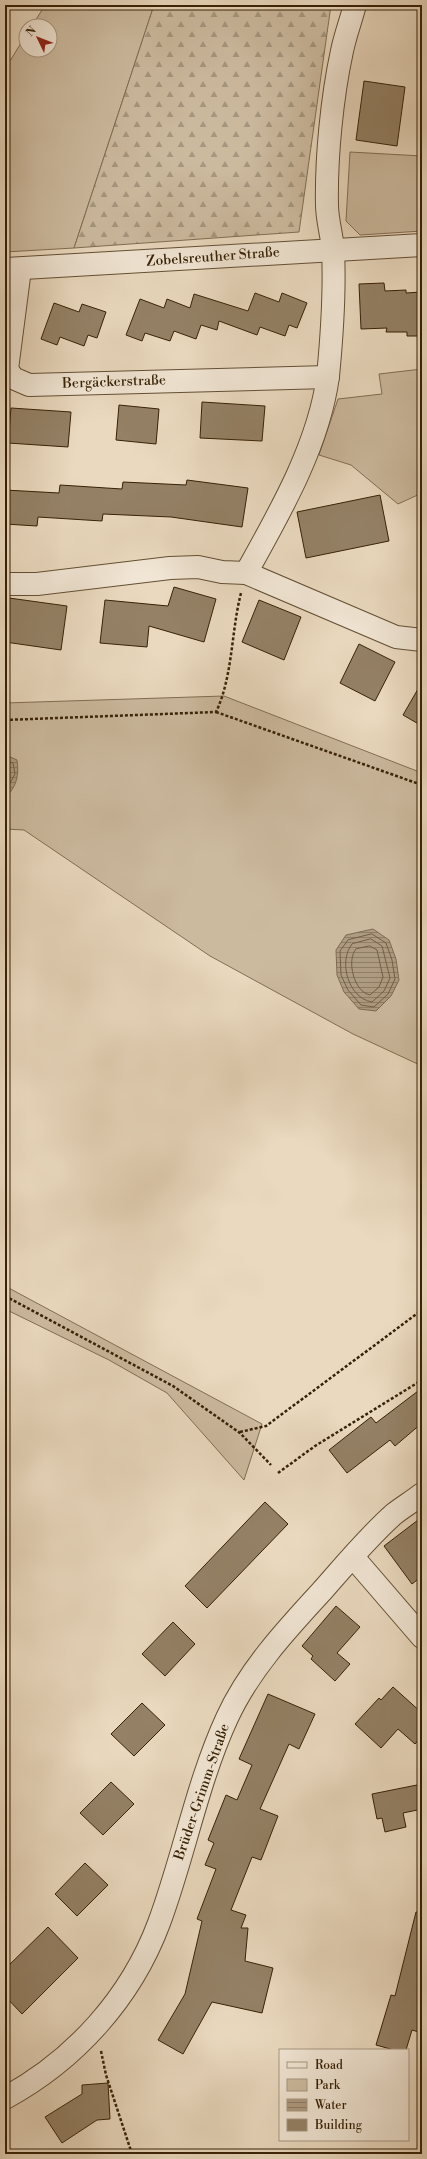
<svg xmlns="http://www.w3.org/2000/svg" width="427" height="2159" font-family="'Libre Bodoni',serif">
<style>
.green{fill:#ccba9f;stroke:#826e52}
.forest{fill:url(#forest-firs);stroke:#826e52}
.water{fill:url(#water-rules);stroke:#7e6a4f}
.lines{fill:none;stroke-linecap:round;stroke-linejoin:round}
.shore{stroke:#725e42;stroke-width:1}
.building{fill:#948166;stroke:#372105}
.minor-casing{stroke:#644f34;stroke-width:24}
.path{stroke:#372105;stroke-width:2.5;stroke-dasharray:3 2;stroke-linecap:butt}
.minor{stroke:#f1e6d5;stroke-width:22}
.labels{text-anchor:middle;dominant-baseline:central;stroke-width:4;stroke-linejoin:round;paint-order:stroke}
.street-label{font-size:14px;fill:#372105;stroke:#f1e6d5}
</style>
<defs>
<pattern id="forest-firs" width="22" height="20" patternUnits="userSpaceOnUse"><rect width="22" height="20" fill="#ccba9f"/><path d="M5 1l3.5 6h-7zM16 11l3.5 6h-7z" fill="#a69780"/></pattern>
<pattern id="water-rules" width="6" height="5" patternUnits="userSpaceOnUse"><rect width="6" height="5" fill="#ad9a80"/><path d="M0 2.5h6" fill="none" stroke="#8e7d67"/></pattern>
</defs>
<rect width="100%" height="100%" fill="#ead9bf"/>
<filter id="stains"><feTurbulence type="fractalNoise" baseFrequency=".005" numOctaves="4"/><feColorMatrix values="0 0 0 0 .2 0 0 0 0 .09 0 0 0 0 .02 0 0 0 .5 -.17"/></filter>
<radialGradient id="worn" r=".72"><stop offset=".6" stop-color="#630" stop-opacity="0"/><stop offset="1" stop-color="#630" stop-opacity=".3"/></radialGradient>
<!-- green -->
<g class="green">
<path d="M 45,5 L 154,5 L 74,248 L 5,252 L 5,69 L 26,35 L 26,50 L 50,50 L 50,26 L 32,26 Z"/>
<path d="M 350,152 L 422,156 L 422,231 L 360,235 L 346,221 Z"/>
<path d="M 422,369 L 422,493 L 398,504 L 351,465 L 319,455 L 338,399 L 382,394 L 379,374 Z"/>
<path d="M 224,696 L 422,773 L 422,1066 L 353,1034 L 210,956 L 24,830 L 5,829 L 5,703 Z"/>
<path d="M 5,1286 L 262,1424 L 244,1480 L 167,1393 L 109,1360 L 5,1309 Z"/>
</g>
<!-- forest -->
<path class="forest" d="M 154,5 L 331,5 L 299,232 L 74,248 Z"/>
<!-- water -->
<g class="water">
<path d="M 8,756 L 17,760 C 19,774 17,788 5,797 L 5,758 Z"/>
<path d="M 373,929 L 389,940 L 396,959 L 399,980 L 391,996 L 376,1011 L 359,1009 L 344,992 L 337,975 L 336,950 L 346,935 Z"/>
</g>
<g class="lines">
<!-- shore -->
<g class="shore">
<path d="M 5,761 L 13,763 L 15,774 L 5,792"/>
<path d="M 372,934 L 386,943 L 392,960 L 395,979 L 388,994 L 374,1007 L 361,1005 L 348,990 L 341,975 L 340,951 L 348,940 Z"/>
<path d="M 371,939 L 382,946 L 390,978 L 384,991 L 372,1002 C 348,998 338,961 352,944 Z"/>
<path d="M 370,946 L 377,950 L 383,977 L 379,987 L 370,995 C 354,992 346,960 356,949 Z"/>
</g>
</g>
<!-- building -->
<g class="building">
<path d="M 364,81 L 405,87 L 397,146 L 356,140 Z"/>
<path d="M 384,283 L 385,291 L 406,290 L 406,293 L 422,292 L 422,336 L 407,336 L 407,332 L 386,332 L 387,328 L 361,329 L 359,284 Z"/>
<path d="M 255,293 L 279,302 L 282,293 L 307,303 L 297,328 L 289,325 L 285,336 L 260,327 L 257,335 L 219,321 L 217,330 L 201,325 L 196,339 L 174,331 L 170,341 L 145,333 L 142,341 L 126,335 L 140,299 L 164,308 L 167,299 L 190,308 L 194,294 L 248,311 Z"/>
<path d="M 54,303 L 79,312 L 82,304 L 106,312 L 97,338 L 88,335 L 84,346 L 60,337 L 57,345 L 41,339 Z"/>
<path d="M 202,402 L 265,406 L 262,441 L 200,438 Z"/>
<path d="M 119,405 L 159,409 L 156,444 L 116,440 Z"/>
<path d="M 11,408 L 71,412 L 68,447 L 8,443 Z"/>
<path d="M 187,480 L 248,488 L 242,527 L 171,517 L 103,514 L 102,521 L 38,517 L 37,526 L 5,524 L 5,490 L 59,493 L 60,485 L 122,489 L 123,482 L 186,485 Z"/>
<path d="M 380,495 L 389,541 L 306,558 L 297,512 Z"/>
<path d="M 174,587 L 216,599 L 204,642 L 149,626 L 147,647 L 100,643 L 105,600 L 168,606 Z"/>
<path d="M 9,598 L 67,606 L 61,650 L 5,642 Z"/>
<path d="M 259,600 L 301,617 L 284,660 L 242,642 Z"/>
<path d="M 359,644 L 395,662 L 375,701 L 340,683 Z"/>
<path d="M 422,682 L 422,726 L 403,715 Z"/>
<path d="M 422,1388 L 422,1423 L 395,1446 L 390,1440 L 347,1473 L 329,1450 L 371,1417 L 376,1423 Z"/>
<path d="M 265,1502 L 288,1524 L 207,1608 L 185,1586 Z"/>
<path d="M 422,1517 L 422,1576 L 412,1584 L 384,1546 Z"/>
<path d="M 336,1606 L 360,1627 L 337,1653 L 350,1664 L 335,1681 L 311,1659 L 313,1656 L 302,1646 Z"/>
<path d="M 173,1622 L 195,1644 L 165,1676 L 142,1654 Z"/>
<path d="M 393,1687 L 422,1713 L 422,1736 L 415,1744 L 398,1729 L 381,1748 L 355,1724 L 379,1698 L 381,1700 Z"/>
<path d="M 268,1694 L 315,1714 L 299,1749 L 289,1744 L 260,1809 L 278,1816 L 261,1860 L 252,1857 L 231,1910 L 246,1915 L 241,1928 L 248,1928 L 245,1961 L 273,1968 L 262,2013 L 212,2002 L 183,2054 L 158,2040 L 185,1994 L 202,1921 L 197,1919 L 216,1869 L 205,1865 L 214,1843 L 208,1840 L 226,1795 L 237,1800 L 252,1765 L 239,1759 Z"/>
<path d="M 142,1703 L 165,1725 L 134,1756 L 111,1734 Z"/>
<path d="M 111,1782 L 134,1804 L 103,1835 L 80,1813 Z"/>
<path d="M 422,1784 L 422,1809 L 403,1813 L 406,1827 L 385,1832 L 382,1818 L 377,1819 L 372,1794 Z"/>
<path d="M 85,1863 L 108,1885 L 77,1916 L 55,1894 Z"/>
<path d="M 416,1912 L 422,1913 L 422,2033 L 412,2030 L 406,2050 L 394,2050 L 376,2045 L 391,1995 L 395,1996 Z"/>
<path d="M 48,1927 L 78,1958 L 22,2014 L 5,1996 L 5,1969 Z"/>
<path d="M 108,2083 L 110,2119 L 97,2120 L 62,2143 L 45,2117 L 82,2094 L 82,2085 Z"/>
</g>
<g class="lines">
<defs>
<g id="minor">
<path d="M 6,269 L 422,245"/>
<path d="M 20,269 L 7,369 L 13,378 L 29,385 L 328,377"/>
<path d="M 246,573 C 279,514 319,445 328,376 C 332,335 335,291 333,250 C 332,235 327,220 327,205 C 326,158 332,97 342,51 C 345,36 351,20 355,5"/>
<path d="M 5,584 L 37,584 L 170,568 L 198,567 L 222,572 L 246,573 L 396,637 L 422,640"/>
<path d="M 353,1557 L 422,1637"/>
<path d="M 5,2098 C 75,2060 131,1998 159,1923 C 184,1856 197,1783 227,1718 C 249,1670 286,1630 322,1591 C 345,1565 368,1537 394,1514 C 403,1507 413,1501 422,1494"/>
</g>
</defs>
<!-- minor casing -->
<use href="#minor" class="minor-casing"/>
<!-- path -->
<g class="path">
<path d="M 216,712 L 422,785"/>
<path d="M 5,720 L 216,712 C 233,676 231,632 241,593"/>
<path d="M 5,1296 L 173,1386 L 240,1433 L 271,1465"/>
<path d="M 240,1432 L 266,1426 L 422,1310"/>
<path d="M 278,1473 L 315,1446 L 422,1380"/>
<path d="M 101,2051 L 106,2075 L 132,2154"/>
</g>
<!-- minor -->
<use href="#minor" class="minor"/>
</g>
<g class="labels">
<!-- street labels -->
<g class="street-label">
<text transform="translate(213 257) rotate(-4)">Zobelsreuther Straße</text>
<text transform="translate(114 382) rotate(-2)">Bergäckerstraße</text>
<text transform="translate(202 1792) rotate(-71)">Brüder-Grimm-Straße</text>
</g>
</g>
<!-- margin -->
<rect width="427" height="2159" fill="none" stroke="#ead9bf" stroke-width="20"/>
<rect x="6" y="6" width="415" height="2147" fill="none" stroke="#372105" stroke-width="2"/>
<rect x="10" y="10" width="407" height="2139" fill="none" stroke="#372105"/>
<!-- legend -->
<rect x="279" y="2049" width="130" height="92" fill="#f1e6d5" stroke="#a79782"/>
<rect x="287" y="2062" width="20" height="6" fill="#f1e6d5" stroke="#a79782"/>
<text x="315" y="2069" font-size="12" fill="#372105">Road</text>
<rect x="287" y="2079" width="20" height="12" fill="#ccba9f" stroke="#a79782"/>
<text x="315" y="2089" font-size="12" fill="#372105">Park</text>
<rect x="287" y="2099" width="20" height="12" fill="url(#water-rules)" stroke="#a79782"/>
<text x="315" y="2109" font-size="12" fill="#372105">Water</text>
<rect x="287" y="2119" width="20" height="12" fill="#948166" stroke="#a79782"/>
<text x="315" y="2129" font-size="12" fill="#372105">Building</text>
<!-- north arrow -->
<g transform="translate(38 38) rotate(313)"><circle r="19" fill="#f1e6d5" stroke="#a79782"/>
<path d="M0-3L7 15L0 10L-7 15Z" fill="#8f2418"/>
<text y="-6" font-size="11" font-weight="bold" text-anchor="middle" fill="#372105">N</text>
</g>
<rect width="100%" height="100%" filter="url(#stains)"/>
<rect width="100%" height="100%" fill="url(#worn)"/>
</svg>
